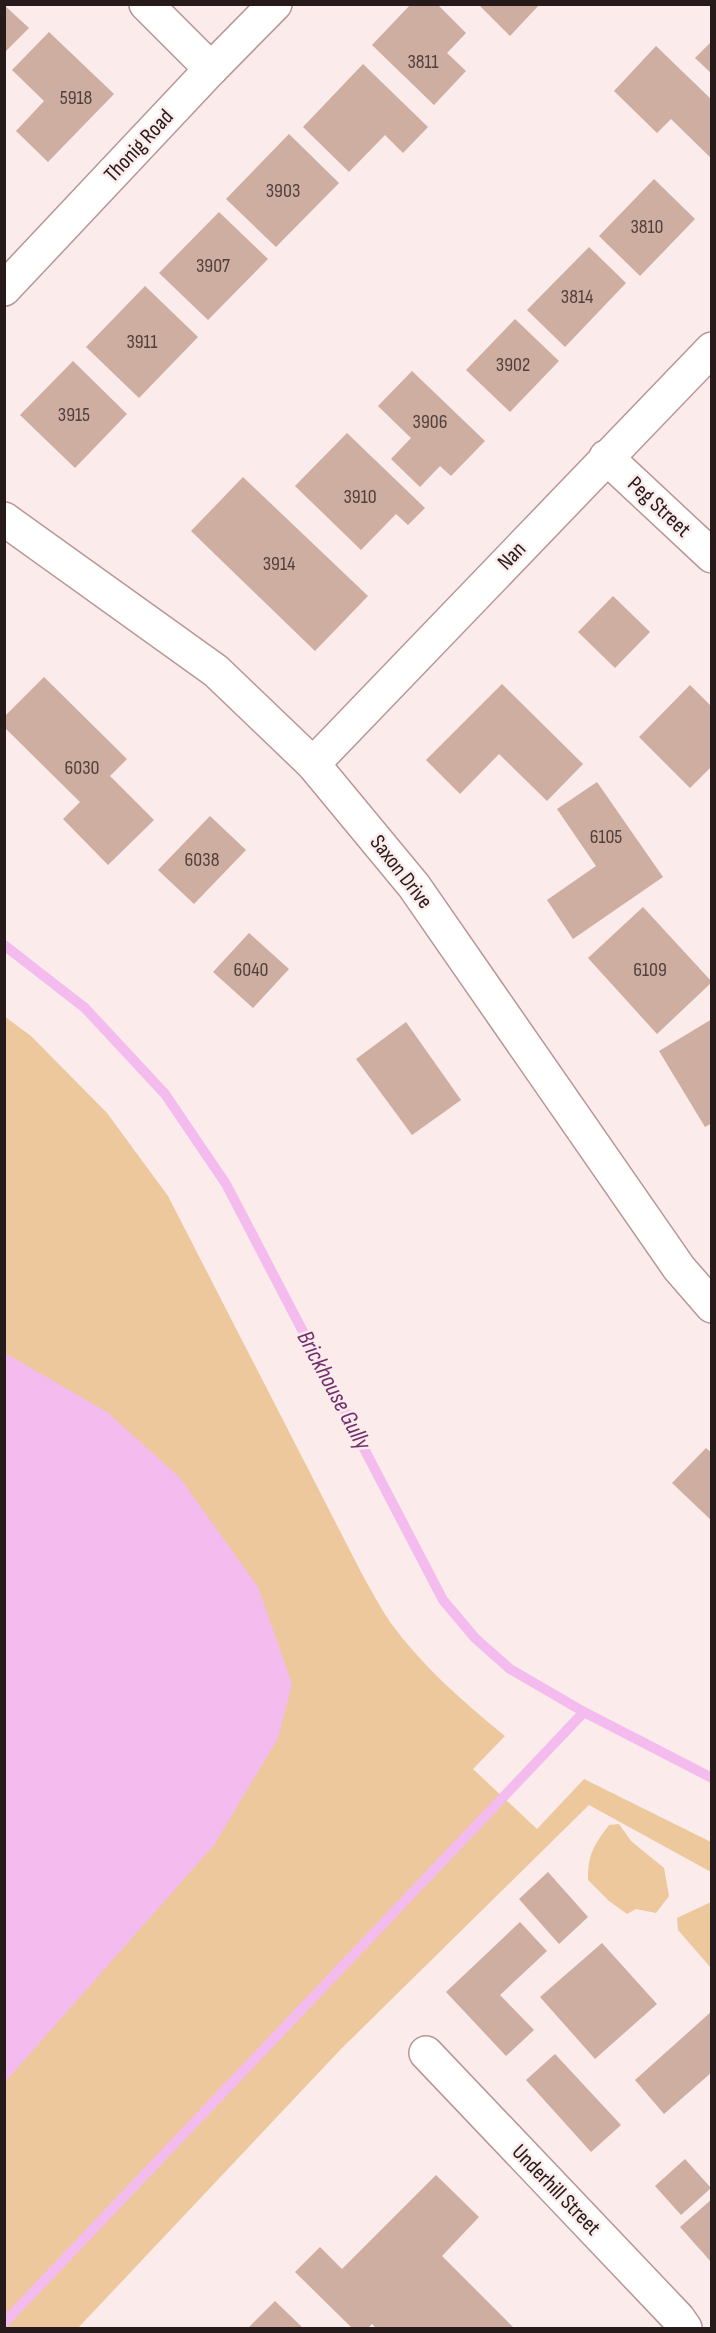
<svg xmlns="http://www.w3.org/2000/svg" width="716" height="2333" font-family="'Sofia Sans Condensed',sans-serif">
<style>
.green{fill:#edc89d}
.water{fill:#f4bbee}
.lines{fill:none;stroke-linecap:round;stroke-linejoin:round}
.stream{stroke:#f4bbee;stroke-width:10}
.building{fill:#cdaea0}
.minor-casing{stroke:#b99695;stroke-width:36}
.minor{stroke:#fff;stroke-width:33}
.labels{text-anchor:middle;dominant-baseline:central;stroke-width:5;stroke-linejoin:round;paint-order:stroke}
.number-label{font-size:20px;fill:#503f3c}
.street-label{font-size:22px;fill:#271a1a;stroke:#fbebeb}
.water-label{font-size:24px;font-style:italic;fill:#712f6d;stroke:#fbebeb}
</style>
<rect width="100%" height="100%" fill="#fbebeb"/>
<!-- green -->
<g class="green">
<path d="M 4,1016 L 31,1036 L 107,1113 L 168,1196 L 362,1574 C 371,1590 380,1607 390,1622 C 422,1666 463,1702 505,1736 L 473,1769 L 537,1829 L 584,1779 L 711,1842 L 711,1872 L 589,1805 L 341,2049 L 78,2328 L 5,2328 Z"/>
<path d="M 619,1824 L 631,1841 L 664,1868 L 669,1896 L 656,1913 L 636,1909 L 627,1914 L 609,1901 L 588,1880 C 588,1854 594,1845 609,1825 Z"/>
<path d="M 711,1902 L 711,1968 L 678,1930 L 677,1918 Z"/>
</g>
<!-- water -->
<path class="water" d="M 5,1353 L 107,1412 L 180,1478 L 258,1587 L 292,1684 L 278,1738 L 214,1845 L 5,2082 Z"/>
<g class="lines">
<!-- stream -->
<g class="stream">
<path d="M 4,945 L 85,1008 L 165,1094 L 226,1184 L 443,1600 L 475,1638 L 510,1669 L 584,1712 L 712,1778"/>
<path d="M 4,2323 L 584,1712"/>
</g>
</g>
<!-- building -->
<g class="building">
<path d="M 411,4 L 437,4 L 466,33 L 447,53 L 466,71 L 434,105 L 372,45 Z"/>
<path d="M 478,4 L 540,4 L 510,36 Z"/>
<path d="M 4,5 L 29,28 L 4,53 Z"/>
<path d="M 49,32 L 114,94 L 48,162 L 16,131 L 44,101 L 12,70 Z"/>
<path d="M 712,41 L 712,74 L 695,58 Z"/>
<path d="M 656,46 L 712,100 L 712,159 L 671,119 L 657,133 L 614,91 Z"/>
<path d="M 363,64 L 428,127 L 403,153 L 385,135 L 349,172 L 303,127 Z"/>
<path d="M 289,134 L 339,183 L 276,247 L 226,199 Z"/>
<path d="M 654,179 L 695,219 L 640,276 L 599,236 Z"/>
<path d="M 219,212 L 268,259 L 208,320 L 159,273 Z"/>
<path d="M 589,247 L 626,283 L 565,347 L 527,310 Z"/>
<path d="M 145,286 L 198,337 L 139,398 L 86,347 Z"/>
<path d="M 515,319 L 559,361 L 510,412 L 466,370 Z"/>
<path d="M 73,361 L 127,414 L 75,468 L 20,415 Z"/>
<path d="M 412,371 L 485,441 L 451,476 L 440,466 L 420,487 L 391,459 L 411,438 L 378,406 Z"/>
<path d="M 347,433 L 425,508 L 408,525 L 396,514 L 361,550 L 295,486 Z"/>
<path d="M 243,477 L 368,596 L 315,651 L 191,531 Z"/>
<path d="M 613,596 L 650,632 L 615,668 L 578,632 Z"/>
<path d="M 44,677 L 127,759 L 110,776 L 154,820 L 108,865 L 63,819 L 80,802 L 4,727 L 4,717 Z"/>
<path d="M 502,684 L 583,764 L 547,801 L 499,754 L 460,794 L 426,760 Z"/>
<path d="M 690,685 L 712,707 L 712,766 L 690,788 L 639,737 Z"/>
<path d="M 597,782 L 663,877 L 573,939 L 547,900 L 596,866 L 557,809 Z"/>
<path d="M 210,816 L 246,850 L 194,904 L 158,870 Z"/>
<path d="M 643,907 L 712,982 L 657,1034 L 588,958 Z"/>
<path d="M 249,933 L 289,969 L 253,1008 L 213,972 Z"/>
<path d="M 712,1019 L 712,1123 L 705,1127 L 659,1051 Z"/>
<path d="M 406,1022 L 461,1100 L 412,1135 L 356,1059 Z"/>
<path d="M 706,1448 L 712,1453 L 712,1521 L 672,1483 Z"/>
<path d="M 548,1872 L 588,1917 L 559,1944 L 519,1899 Z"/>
<path d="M 520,1922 L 547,1951 L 500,1995 L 534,2030 L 506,2056 L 446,1992 Z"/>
<path d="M 602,1943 L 657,2004 L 595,2059 L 540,1997 Z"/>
<path d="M 712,2011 L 712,2072 L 664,2114 L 635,2080 Z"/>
<path d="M 555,2054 L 621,2125 L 591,2152 L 526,2080 Z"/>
<path d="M 685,2159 L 711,2188 L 681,2215 L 655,2186 Z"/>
<path d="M 436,2175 L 479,2217 L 442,2256 L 514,2328 L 376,2328 L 372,2324 L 368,2328 L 352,2328 L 295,2272 L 320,2247 L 342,2269 Z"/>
<path d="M 712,2199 L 712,2263 L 680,2227 Z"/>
<path d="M 275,2301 L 303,2328 L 248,2328 Z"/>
</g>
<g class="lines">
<defs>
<g id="minor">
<path d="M 146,4 L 211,69"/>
<path d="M 4,289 L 211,69 L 275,4"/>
<path d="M 606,457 L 712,556"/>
<path d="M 4,519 L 216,671 L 313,764 L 414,886 L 679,1268 L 712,1306"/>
<path d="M 313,764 L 712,349"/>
<path d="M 426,2053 L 678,2318 L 685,2328"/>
</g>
</defs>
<!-- minor casing -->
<use href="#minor" class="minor-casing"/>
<!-- minor -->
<use href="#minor" class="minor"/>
</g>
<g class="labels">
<!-- number labels -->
<g class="number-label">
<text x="423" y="62">3811</text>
<text x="76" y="98">5918</text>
<text x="283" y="191">3903</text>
<text x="647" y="227">3810</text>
<text x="213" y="266">3907</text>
<text x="577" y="297">3814</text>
<text x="142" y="342">3911</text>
<text x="513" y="365">3902</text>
<text x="74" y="415">3915</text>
<text x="430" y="422">3906</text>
<text x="360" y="497">3910</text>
<text x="279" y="564">3914</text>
<text x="82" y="768">6030</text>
<text x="606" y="837">6105</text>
<text x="202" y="860">6038</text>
<text x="251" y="970">6040</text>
<text x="650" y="970">6109</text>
</g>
<!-- street labels -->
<g class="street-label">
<text transform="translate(139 146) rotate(-47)">Thonig Road</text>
<text transform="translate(659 507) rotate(43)">Peg Street</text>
<text transform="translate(512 556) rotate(-46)">Nan</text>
<text transform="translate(401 872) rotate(52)">Saxon Drive</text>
<text transform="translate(556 2190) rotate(46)">Underhill Street</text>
</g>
<!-- water labels -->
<g class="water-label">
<text transform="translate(334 1390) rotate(62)">Brickhouse Gully</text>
</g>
</g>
<!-- border -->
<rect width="716" height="2333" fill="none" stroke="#271a1a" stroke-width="12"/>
</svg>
